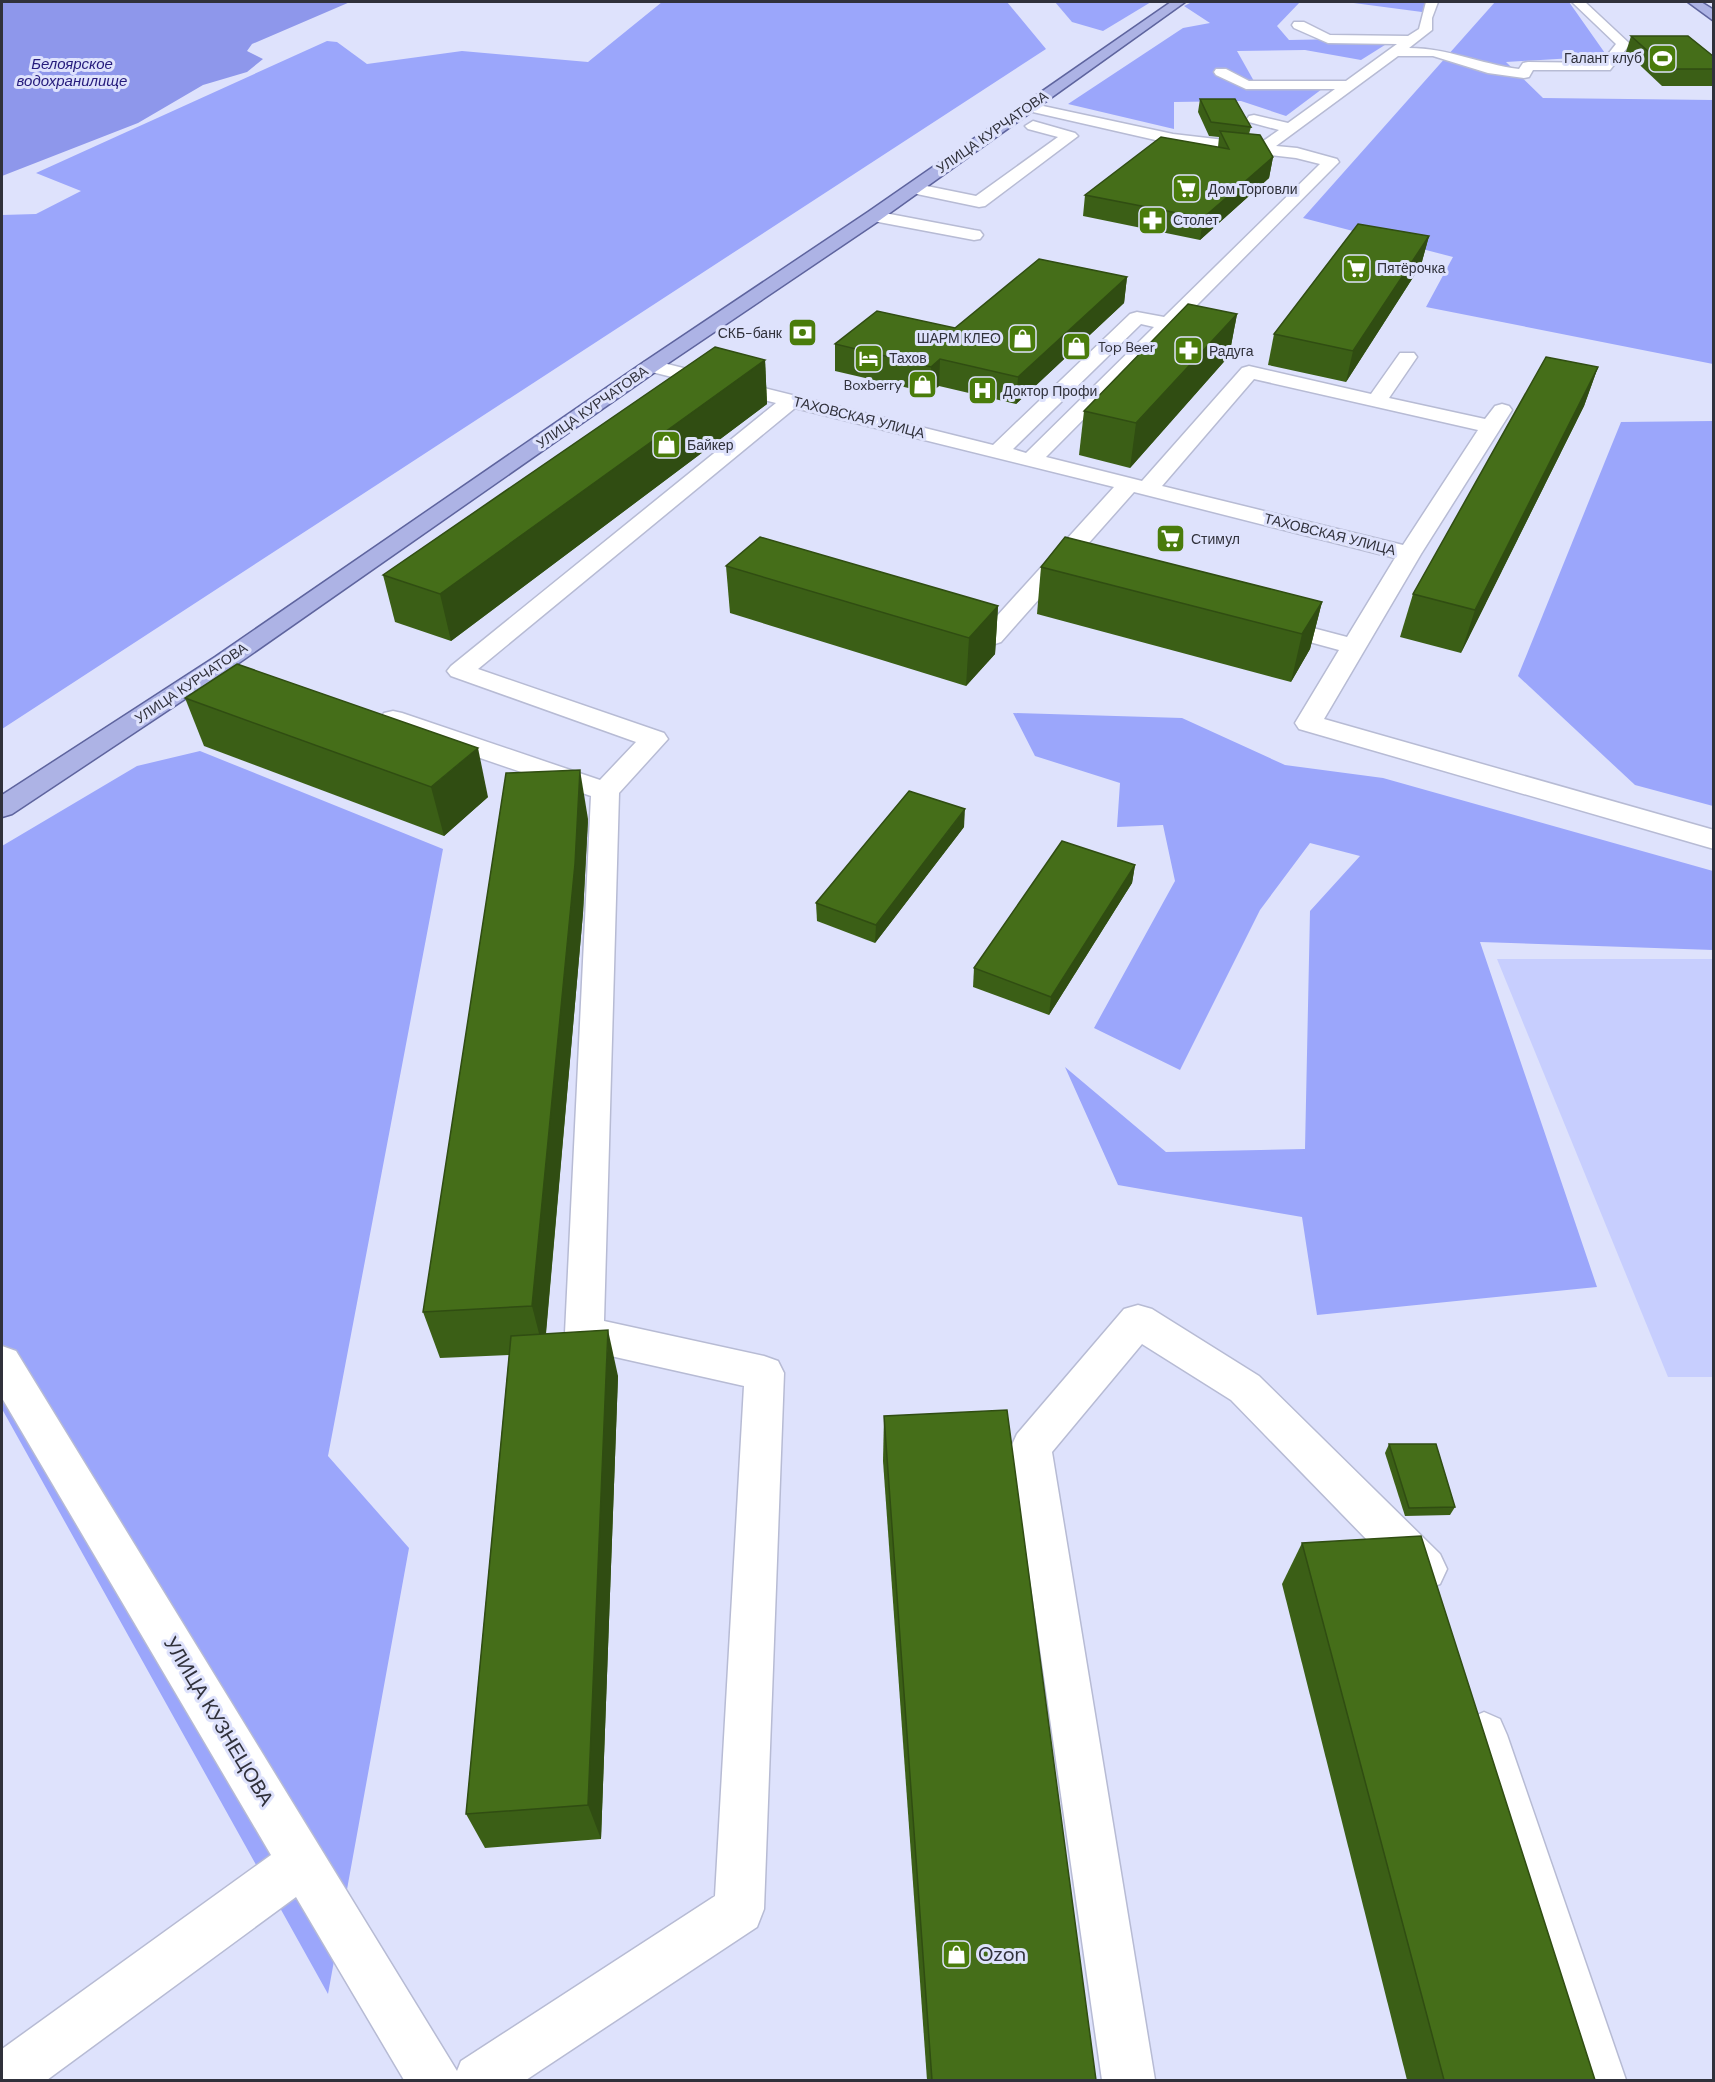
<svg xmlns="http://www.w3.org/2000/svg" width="1715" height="2082" font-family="'DM Sans',sans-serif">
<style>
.green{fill:#c7cefe}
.forest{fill:#9ba6fb}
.water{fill:#8e97eb}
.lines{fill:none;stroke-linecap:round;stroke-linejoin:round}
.minor-casing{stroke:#b7bbd4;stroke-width:3}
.major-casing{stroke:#5e649e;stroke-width:3}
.minor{fill:#fff;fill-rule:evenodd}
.major{fill:#adb3e5;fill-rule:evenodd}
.wall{fill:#3b5f16}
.shaded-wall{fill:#304d12}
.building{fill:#456e19;stroke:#304d12;stroke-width:1.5}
.labels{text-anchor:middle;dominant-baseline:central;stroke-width:6;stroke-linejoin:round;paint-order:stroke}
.far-poi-label{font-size:14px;fill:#30313b;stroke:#dee2fc;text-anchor:start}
.far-street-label{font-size:14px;fill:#30313b;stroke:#dee2fc}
.far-water-label{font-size:15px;font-style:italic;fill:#251b7b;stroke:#dee2fc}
.near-street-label{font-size:20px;fill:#30313b;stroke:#dee2fc}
.near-poi-label{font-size:20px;fill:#30313b;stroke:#dee2fc;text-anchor:start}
</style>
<rect width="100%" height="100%" fill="#dee2fc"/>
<!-- green -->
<path class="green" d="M 1497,959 L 1713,959 L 1713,1377 L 1668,1377 Z"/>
<!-- forest -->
<g class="forest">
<path d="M 662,2 L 1007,2 L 1046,49 L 2,729 L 2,215 L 36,214 L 81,191 L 36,173 L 327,41 L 337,42 L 367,64 L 462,51 L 588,62 Z"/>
<path d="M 1055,2 L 1151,2 L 1103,31 L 1072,22 Z"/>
<path d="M 1192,2 L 1339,2 L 1300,2 L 1277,26 L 1289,40 L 1396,38 L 1361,60 L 1305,50 L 1237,51 L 1255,83 L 1326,86 L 1286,116 L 1241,101 L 1174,102 L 1174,129 L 1068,104 L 1183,28 L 1210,23 L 1184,6 Z"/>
<path d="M 1346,2 L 1434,2 L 1422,12 Z"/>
<path d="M 1495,2 L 1569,2 L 1607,56 L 1506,62 L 1543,98 L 1713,100 L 1713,364 L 1426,307 L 1453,257 L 1303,218 Z"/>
<path d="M 1713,421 L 1714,421 L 1713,806 L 1635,785 L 1518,676 L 1621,422 Z"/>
<path d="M 1013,713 L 1182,718 L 1285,765 L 1383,778 L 1713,871 L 1713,950 L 1480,942 L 1597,1287 L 1317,1315 L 1302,1217 L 1118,1185 L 1065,1067 L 1166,1152 L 1305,1149 L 1310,911 L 1360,856 L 1310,843 L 1260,910 L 1180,1070 L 1094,1028 L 1175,881 L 1163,825 L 1117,827 L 1120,783 L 1035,756 Z"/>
<path d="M 200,751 L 443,849 L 328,1456 L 409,1548 L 328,1994 L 2,1409 L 2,846 L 137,766 Z"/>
</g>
<!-- water -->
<path class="water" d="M 2,2 L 350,2 L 252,44 L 247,51 L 263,59 L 247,72 L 203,85 L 138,123 L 2,176 Z"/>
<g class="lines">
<defs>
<g id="minor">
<path d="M 1426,2 L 1438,2 L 1432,18 L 1432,30 L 1409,48 C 1448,48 1480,64 1519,69 L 1523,63 L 1528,62 L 1601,63 L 1616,44 L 1572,2 L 1585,2 L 1630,44 L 1610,70 L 1533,70 L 1529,77 L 1524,78 L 1488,73 L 1433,56 L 1398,56 L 1276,146 L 1297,148 L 1337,159 L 1339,162 L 1046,457 L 1142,481 L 1242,368 L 1249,366 L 1371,394 L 1400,353 L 1414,353 L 1417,357 L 1389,398 L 1485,419 L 1495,406 L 1502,404 L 1509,406 L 1512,410 L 1421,554 L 1324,719 L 1714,830 L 1714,849 L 1299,729 L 1295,723 L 1339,650 L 1262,629 L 1259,624 L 1262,619 L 1271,617 L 1347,637 L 1395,558 L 1134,492 L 1001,642 L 992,645 L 947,631 L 944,626 L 947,621 L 956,619 L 987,627 L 1114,487 L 795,408 L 478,669 L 664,733 L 668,739 L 619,793 L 604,1321 L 764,1356 L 778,1361 L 784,1373 L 764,1909 L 757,1927 L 526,2080 L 404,2080 L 296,1897 L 47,2080 L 2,2080 L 2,2049 L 271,1855 L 2,1398 L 2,1346 L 16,1351 L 457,2071 L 461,2061 L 715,1896 L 744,1386 L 584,1350 L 570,1345 L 565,1333 L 591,796 L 384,725 L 380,719 L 384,713 L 393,711 L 402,713 L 600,780 L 636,742 L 451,676 L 447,671 L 451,666 L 776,403 L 644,370 L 641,366 L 644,362 L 651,360 L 993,445 L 1130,314 L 1137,312 L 1164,317 L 1320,164 L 1296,158 L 1173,144 L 1024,110 L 1022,107 L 1024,104 L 1029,103 L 1173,134 L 1259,144 L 1279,130 L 1249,122 L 1247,119 L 1249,116 L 1254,115 L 1288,123 L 1335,89 L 1246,89 L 1216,75 L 1214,72 L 1216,69 L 1226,69 L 1249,81 L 1346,81 L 1397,44 L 1328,43 L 1294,28 L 1292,25 L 1294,22 L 1304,22 L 1330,35 L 1408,36 L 1419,29 ZM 1141,324 L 1154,327 L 1026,453 L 1013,449 ZM 1254,379 L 1478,430 L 1403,545 L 1162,486 Z"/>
<path d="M 1033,121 L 1075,133 L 1078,136 L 985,206 L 979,207 L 912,193 L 904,188 L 912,183 L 976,196 L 1058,137 L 1028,129 L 1025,126 Z"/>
<path d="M 874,211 L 974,230 L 980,231 L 983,235 L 980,239 L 974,240 L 868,220 L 866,216 Z"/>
<path d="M 1138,1305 L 1152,1309 L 1259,1376 L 1440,1554 L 1447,1569 L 1440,1584 L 1425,1590 L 1410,1584 L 1231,1400 L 1142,1344 L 1052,1452 L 1155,2080 L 1102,2080 L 1011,1447 L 1017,1434 L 1124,1309 Z"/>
<path d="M 1484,1712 L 1500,1719 L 1507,1735 L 1626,2080 L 1573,2080 L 1461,1735 L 1468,1719 Z"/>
</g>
<g id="major">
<path d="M 1171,2 L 1185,2 L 880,220 L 658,370 L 233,667 L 12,814 L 2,817 L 2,795 L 215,657 L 644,362 L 868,212 Z"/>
<path d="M 1688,2 L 1701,2 L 1714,10 L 1714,21 Z"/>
</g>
</defs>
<!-- minor casing -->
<use href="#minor" class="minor-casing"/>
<!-- major casing -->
<use href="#major" class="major-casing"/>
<!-- minor -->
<use href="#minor" class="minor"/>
<!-- major -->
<use href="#major" class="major"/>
</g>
<!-- wall -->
<g class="wall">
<path d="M 1631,36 L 1713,56 L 1713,86 L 1662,86 L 1626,52 Z"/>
<path d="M 1200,99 L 1251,127 L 1249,134 L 1273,157 L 1269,178 L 1200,240 L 1083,216 L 1085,195 L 1218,147 L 1219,137 L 1209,136 L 1198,112 Z"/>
<path d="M 1429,236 L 1421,265 L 1346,382 L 1268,365 L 1274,334 Z"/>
<path d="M 1127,277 L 1124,303 L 1016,404 L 939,386 L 930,393 L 835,371 L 835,344 L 955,328 Z"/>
<path d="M 1237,314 L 1229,356 L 1130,468 L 1079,455 L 1084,411 Z"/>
<path d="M 765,360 L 767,404 L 451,641 L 395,622 L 383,575 Z"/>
<path d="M 1598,367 L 1584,406 L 1461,653 L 1400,637 L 1413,594 Z"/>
<path d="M 726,566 L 998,606 L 995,654 L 966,686 L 730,613 Z"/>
<path d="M 1041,567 L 1322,602 L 1310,649 L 1291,682 L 1037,614 Z"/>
<path d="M 185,698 L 488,797 L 444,836 L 204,746 Z"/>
<path d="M 588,819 L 583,913 L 546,1334 L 618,1376 L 601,1839 L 485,1848 L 466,1814 L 509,1355 L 440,1358 L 423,1312 Z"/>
<path d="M 964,827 L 875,943 L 817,921 L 816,903 Z"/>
<path d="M 1135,865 L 1132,883 L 1049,1015 L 973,987 L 974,968 Z"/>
<path d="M 884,1416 L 1096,2080 L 927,2080 L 883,1461 Z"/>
<path d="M 1389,1444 L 1455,1507 L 1450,1515 L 1405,1516 L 1385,1453 Z"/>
<path d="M 1302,1543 L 1595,2080 L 1407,2080 L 1282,1584 Z"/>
</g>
<!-- shaded-wall -->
<g class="shaded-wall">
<path d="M 1273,157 L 1269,178 L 1200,240 L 1203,218 Z"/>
<path d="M 1429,236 L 1421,265 L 1346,382 L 1353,351 Z"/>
<path d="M 1127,277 L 1124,303 L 1016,404 L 1018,377 Z"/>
<path d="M 1237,314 L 1229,356 L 1130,468 L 1136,423 Z"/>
<path d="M 940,359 L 939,386 L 930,393 L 931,367 Z"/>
<path d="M 765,360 L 767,404 L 451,641 L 440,594 Z"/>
<path d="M 1598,367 L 1584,406 L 1461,653 L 1475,610 Z"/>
<path d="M 1322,602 L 1310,649 L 1291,682 L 1302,634 Z"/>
<path d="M 998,606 L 995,654 L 966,686 L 969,638 Z"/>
<path d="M 478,748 L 488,797 L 444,836 L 431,787 Z"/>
<path d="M 580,770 L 588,819 L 583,913 L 544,1353 L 532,1306 Z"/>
<path d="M 965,809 L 964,827 L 875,943 L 876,925 Z"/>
<path d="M 1135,865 L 1132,883 L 1049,1015 L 1051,997 Z"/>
<path d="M 608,1330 L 618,1376 L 601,1839 L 588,1805 Z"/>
</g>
<!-- building -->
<g class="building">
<path d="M 1631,36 L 1688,36 L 1713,56 L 1713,69 L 1668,69 Z"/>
<path d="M 1200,99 L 1235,99 L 1251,127 L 1211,122 Z"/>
<path d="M 1220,131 L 1260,135 L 1273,157 L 1203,218 L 1085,195 L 1161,137 L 1229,149 Z"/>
<path d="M 1358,224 L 1429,236 L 1353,351 L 1274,334 Z"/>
<path d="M 1039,259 L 1127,277 L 1018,377 L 940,359 L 931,367 L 835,344 L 877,311 L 955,328 Z"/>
<path d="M 1188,304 L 1237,314 L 1136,423 L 1084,411 Z"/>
<path d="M 715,347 L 765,360 L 440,594 L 383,575 Z"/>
<path d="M 1546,357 L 1598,367 L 1475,610 L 1413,594 Z"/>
<path d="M 760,537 L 998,606 L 969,638 L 726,566 Z"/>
<path d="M 1065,537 L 1322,602 L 1302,634 L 1041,567 Z"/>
<path d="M 237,664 L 478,748 L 431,787 L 185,698 Z"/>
<path d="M 580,770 L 575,864 L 532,1306 L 423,1312 L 506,773 Z"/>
<path d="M 909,791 L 965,809 L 876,925 L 816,903 Z"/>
<path d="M 1062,841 L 1135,865 L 1051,997 L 974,968 Z"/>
<path d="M 608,1330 L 588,1805 L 466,1814 L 511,1336 Z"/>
<path d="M 1007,1410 L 1096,2080 L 932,2080 L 884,1416 Z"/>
<path d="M 1389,1444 L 1436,1444 L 1455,1507 L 1409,1508 Z"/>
<path d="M 1421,1536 L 1595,2080 L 1444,2080 L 1302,1543 Z"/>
</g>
<!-- icons -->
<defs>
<symbol id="stadium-square" viewBox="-11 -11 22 22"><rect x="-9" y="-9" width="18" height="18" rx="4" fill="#4a7c0b" stroke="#dee2fc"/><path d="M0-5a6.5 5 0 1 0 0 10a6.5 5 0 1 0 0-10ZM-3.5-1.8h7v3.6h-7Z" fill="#fff"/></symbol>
<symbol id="supermarket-square" viewBox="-11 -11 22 22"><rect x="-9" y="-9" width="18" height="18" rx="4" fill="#4a7c0b" stroke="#dee2fc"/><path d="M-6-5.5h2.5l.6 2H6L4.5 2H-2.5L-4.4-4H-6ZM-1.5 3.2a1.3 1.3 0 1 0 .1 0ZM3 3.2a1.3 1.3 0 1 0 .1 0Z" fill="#fff"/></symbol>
<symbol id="pharmacy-square" viewBox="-11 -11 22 22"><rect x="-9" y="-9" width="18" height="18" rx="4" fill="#4a7c0b" stroke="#dee2fc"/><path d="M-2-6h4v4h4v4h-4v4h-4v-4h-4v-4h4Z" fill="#fff"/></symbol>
<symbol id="bank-square" viewBox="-11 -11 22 22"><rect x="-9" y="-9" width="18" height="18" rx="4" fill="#4a7c0b" stroke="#dee2fc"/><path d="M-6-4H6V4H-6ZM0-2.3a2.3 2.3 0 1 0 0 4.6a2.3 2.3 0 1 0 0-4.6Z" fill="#fff"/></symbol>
<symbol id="shop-square" viewBox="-11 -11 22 22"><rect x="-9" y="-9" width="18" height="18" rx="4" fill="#4a7c0b" stroke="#dee2fc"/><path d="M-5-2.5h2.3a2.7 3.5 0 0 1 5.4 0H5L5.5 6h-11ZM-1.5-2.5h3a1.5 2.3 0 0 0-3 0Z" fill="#fff"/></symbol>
<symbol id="hotel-square" viewBox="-11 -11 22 22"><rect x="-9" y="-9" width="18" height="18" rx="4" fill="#4a7c0b" stroke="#dee2fc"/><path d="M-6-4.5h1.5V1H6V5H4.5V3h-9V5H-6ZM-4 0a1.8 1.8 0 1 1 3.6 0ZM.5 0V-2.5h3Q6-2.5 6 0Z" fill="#fff"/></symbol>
<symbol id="hospital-square" viewBox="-11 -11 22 22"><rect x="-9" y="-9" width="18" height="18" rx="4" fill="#4a7c0b" stroke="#dee2fc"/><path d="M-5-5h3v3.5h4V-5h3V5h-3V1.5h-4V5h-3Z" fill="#fff"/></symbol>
</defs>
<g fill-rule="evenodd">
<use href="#stadium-square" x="1646" y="42" width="33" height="33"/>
<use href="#supermarket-square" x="1170" y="172" width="33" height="33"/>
<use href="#pharmacy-square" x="1136" y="204" width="33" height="33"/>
<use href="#supermarket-square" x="1340" y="252" width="33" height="33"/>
<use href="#bank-square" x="786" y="316" width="33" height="33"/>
<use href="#shop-square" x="1006" y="322" width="33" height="33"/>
<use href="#shop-square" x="1060" y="330" width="33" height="33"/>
<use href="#pharmacy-square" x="1172" y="334" width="33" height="33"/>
<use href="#hotel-square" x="852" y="342" width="33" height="33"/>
<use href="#shop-square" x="906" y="368" width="33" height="33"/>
<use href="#hospital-square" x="966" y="374" width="33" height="33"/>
<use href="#shop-square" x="650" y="428" width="33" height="33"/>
<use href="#supermarket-square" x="1154" y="522" width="33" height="33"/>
<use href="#shop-square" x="940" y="1938" width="33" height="33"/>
</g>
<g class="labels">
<!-- far-poi labels -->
<g class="far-poi-label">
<text x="1642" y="58" text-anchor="end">Галант клуб</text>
<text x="1208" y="189">Дом Торговли</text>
<text x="1173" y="220">Столет</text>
<text x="1377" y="268">Пятёрочка</text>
<text x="782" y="333" text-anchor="end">СКБ-банк</text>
<text x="1001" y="338" text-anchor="end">ШАРМ КЛЕО</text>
<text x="1098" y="347">Top Beer</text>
<text x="1209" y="351">Радуга</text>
<text x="889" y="358">Тахов</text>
<text x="902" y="385" text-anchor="end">Boxberry</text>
<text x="1003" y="391">Доктор Профи</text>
<text x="687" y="445">Байкер</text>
<text x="1191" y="539">Стимул</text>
</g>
<!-- far-street labels -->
<g class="far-street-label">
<text transform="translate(992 132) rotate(-35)">УЛИЦА КУРЧАТОВА</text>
<text transform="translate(592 407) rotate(-35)">УЛИЦА КУРЧАТОВА</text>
<text transform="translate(859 417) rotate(14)">ТАХОВСКАЯ УЛИЦА</text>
<text transform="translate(1330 534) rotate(14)">ТАХОВСКАЯ УЛИЦА</text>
<text transform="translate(191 683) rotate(-34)">УЛИЦА КУРЧАТОВА</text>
</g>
<!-- far-water labels -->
<g class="far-water-label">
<text x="72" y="64">Белоярское<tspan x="72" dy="17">водохранилище</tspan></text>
</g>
<!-- near-street labels -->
<g class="near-street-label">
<text transform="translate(219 1721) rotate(59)">УЛИЦА КУЗНЕЦОВА</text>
</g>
<!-- near-poi labels -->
<g class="near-poi-label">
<text x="978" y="1954">Ozon</text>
</g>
</g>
<!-- border -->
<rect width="1715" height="2082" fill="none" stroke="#30313b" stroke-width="6"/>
</svg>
